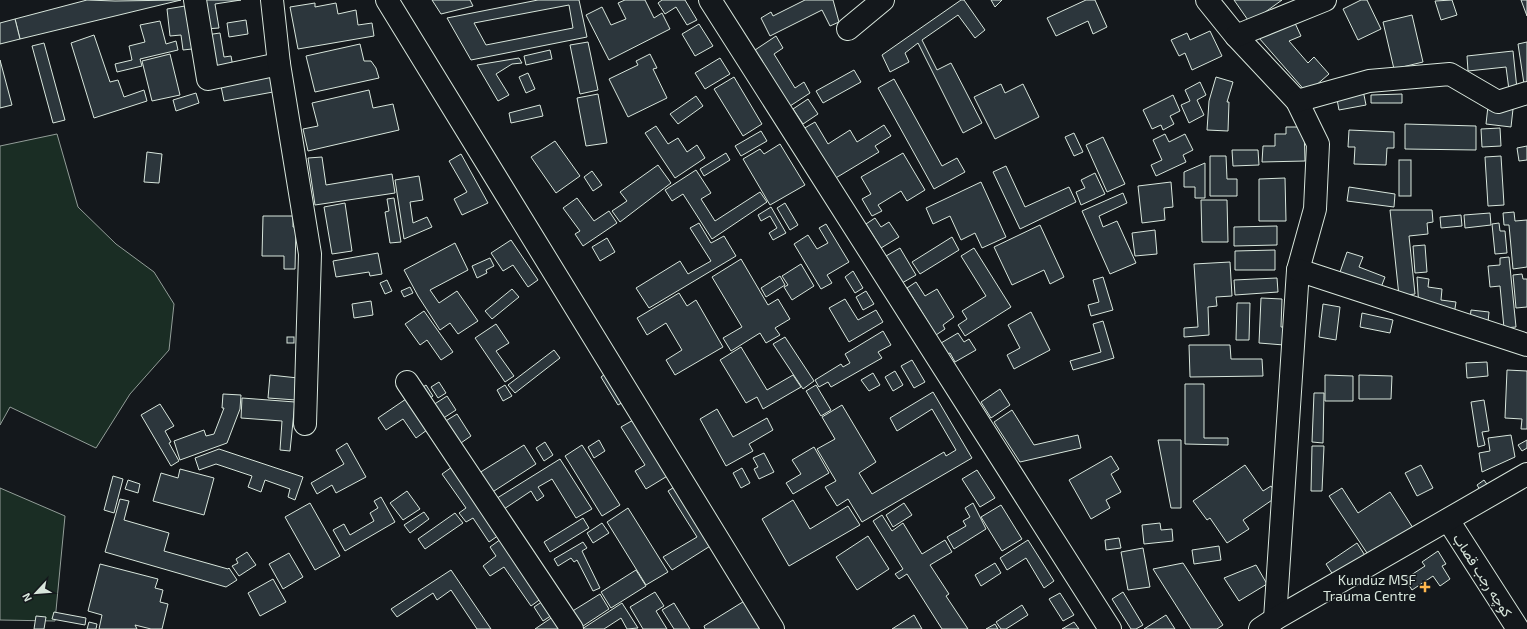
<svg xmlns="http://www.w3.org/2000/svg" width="1527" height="629" font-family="'Exo 2',Vazirmatn,sans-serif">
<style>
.green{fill:#1a2d24;stroke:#939e99}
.building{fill:#2c363c;stroke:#d8e6dc;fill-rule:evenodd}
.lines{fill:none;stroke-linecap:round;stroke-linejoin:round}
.minor-casing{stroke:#d8e6dc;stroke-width:24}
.minor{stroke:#14181c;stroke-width:22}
.poi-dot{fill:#ffb74d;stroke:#14181c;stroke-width:1.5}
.labels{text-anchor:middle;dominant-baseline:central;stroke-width:3;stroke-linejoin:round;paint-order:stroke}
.street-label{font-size:14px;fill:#d8e6dc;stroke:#14181c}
.poi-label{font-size:14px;fill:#d8e6dc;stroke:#14181c;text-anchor:end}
</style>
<rect width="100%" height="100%" fill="#14181c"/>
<!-- green -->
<g class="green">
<path d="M 57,134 L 78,207 L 116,244 L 154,272 L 174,304 L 169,350 L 130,394 L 96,448 L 10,407 L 0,425 L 0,146 Z"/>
<path d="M 0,488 L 65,516 L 55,621 L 0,620 Z"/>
</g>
<!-- building -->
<g class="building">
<path d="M 87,0 L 115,1 L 181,0 L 20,39 L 15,19 Z"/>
<path d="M 201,0 L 241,0 L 215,4 L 219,28 L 205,29 Z"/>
<path d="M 432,0 L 470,0 L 473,6 L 441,14 Z"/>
<path d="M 538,0 L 579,0 L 587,37 L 471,60 L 447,18 ZM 569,5 L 573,28 L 486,45 L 474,23 Z"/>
<path d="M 625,0 L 645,0 L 654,18 L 662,13 L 670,29 L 609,60 L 586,15 L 602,7 L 611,25 L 626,19 L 618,3 Z"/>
<path d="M 662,0 L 685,0 L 697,20 L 687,25 L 676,7 L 665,14 L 658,3 Z"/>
<path d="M 805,0 L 833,0 L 839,22 L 830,26 L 822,10 L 770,36 L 761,18 L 771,12 L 773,16 Z"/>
<path d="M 961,0 L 964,0 L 985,30 L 975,38 L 958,15 L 922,40 L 937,70 L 951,63 L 982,123 L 963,133 L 918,43 L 905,53 L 909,62 L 890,72 L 882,55 Z"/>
<path d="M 991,0 L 1002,0 L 995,7 Z"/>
<path d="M 1086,0 L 1095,0 L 1107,27 L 1093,34 L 1088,21 L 1056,36 L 1047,18 Z"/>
<path d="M 1234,0 L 1282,0 L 1250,23 Z"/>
<path d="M 1361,0 L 1367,0 L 1381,29 L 1358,40 L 1343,9 Z"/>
<path d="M 1452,0 L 1457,15 L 1441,20 L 1435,1 Z"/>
<path d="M 1521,0 L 1527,0 L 1527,16 Z"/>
<path d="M 315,3 L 315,7 L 336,3 L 338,14 L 356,10 L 358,25 L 372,23 L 374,36 L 298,49 L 290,7 Z"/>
<path d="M 185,6 L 192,49 L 183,50 L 181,35 L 170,36 L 167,9 Z"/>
<path d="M 1412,15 L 1423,62 L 1394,69 L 1383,22 Z"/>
<path d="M 15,19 L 20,39 L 0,44 L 0,23 Z"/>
<path d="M 246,20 L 248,34 L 229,37 L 227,23 Z"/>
<path d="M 160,21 L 166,44 L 176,41 L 178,50 L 140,59 L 142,66 L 117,72 L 115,64 L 132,60 L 129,46 L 145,42 L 140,25 Z"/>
<path d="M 1294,21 L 1301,36 L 1289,41 L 1308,63 L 1314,57 L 1329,74 L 1307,93 L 1259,38 Z"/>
<path d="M 699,24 L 713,46 L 695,56 L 682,34 Z"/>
<path d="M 1210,31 L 1222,56 L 1192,70 L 1185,53 L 1179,56 L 1171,40 L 1187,33 L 1190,40 Z"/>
<path d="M 220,33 L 224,57 L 231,56 L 233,67 L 211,70 L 206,35 Z"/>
<path d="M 94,35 L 110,82 L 118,80 L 124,97 L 144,90 L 147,101 L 94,118 L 71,43 Z"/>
<path d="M 776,36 L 783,48 L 774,54 L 795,88 L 804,82 L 810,93 L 790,106 L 755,50 Z"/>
<path d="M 588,42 L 598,90 L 580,94 L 570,45 Z"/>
<path d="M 1527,42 L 1527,84 L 1524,84 L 1518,44 Z"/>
<path d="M 44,43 L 65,120 L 53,123 L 32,46 Z"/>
<path d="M 360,44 L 364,61 L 371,61 L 376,68 L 379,78 L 315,92 L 306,56 Z"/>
<path d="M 550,50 L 552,59 L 526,65 L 524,56 Z"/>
<path d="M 1513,51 L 1517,89 L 1509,90 L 1506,67 L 1468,71 L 1467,56 Z"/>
<path d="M 170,54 L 180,95 L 152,101 L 142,61 Z"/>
<path d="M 650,54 L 657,68 L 653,69 L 667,98 L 628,117 L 609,79 L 638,65 L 636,61 Z"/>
<path d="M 519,58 L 522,63 L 512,64 L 496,74 L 509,95 L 498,101 L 477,65 Z"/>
<path d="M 720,58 L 730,74 L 705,89 L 695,73 Z"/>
<path d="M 0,60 L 12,105 L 0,108 Z"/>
<path d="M 854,70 L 861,82 L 823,103 L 816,91 Z"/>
<path d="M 528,73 L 535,89 L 526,93 L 519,77 Z"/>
<path d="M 271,77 L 273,92 L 224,101 L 221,86 Z"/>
<path d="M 734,77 L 762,124 L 743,136 L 714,89 Z"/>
<path d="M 1216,77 L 1233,82 L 1227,102 L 1229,102 L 1228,131 L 1207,130 L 1209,101 Z"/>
<path d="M 894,79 L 942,166 L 957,158 L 965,172 L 934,189 L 878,88 Z"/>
<path d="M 1200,82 L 1206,95 L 1197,100 L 1204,115 L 1189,123 L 1181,105 L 1190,101 L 1185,90 Z"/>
<path d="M 1001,84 L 1005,93 L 1023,84 L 1039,117 L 995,139 L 974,97 Z"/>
<path d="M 369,90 L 373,108 L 393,104 L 399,130 L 308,151 L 303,129 L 318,126 L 312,103 Z"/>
<path d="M 1363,90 L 1366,105 L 1339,110 L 1336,94 Z"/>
<path d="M 196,93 L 199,103 L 176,111 L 173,100 Z"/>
<path d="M 598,94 L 607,143 L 586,146 L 577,98 Z"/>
<path d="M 1402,94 L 1402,103 L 1371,103 L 1371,95 Z"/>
<path d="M 1173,95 L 1180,111 L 1170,116 L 1174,124 L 1163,130 L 1161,125 L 1152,129 L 1143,110 Z"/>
<path d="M 696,96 L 703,106 L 678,124 L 670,114 Z"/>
<path d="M 808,99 L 818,114 L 803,124 L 793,109 Z"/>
<path d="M 540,105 L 543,116 L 511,123 L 509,113 Z"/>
<path d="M 1488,106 L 1513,109 L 1511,127 L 1486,124 Z"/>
<path d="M 815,122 L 828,144 L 850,130 L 857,142 L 884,125 L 891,136 L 875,146 L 879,152 L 834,179 L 803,129 Z"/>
<path d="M 1405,124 L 1476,126 L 1476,150 L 1405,149 Z"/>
<path d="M 656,126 L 668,144 L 678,138 L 687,152 L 697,145 L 705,158 L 675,178 L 645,133 Z"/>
<path d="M 1286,127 L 1304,127 L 1305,161 L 1262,162 L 1263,146 L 1275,146 L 1275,134 L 1286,134 Z"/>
<path d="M 1500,128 L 1501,146 L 1482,147 L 1481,129 Z"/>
<path d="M 1349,130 L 1394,132 L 1394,148 L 1387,148 L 1386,165 L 1354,164 L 1355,147 L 1348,147 Z"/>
<path d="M 761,131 L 767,141 L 741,156 L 735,146 Z"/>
<path d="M 1074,133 L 1083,152 L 1074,156 L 1065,137 Z"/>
<path d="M 1165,134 L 1169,142 L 1185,134 L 1193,150 L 1183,155 L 1186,162 L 1156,176 L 1151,165 L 1162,160 L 1153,140 Z"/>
<path d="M 1103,137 L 1125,184 L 1107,192 L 1086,145 Z"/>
<path d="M 555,141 L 580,176 L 556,193 L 531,157 Z"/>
<path d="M 780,144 L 805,185 L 770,205 L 743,159 L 760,149 L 764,154 Z"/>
<path d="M 1527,146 L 1527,160 L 1519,161 L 1517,148 Z"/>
<path d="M 1232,150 L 1258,150 L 1259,165 L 1233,166 Z"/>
<path d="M 147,152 L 162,154 L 159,183 L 144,182 Z"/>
<path d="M 726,153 L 730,160 L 704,176 L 700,169 Z"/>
<path d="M 903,153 L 925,190 L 907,201 L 901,191 L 878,205 L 882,211 L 872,216 L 862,199 L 871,194 L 861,177 Z"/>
<path d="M 461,154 L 488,203 L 462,215 L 454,199 L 467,192 L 449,161 Z"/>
<path d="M 1210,156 L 1226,156 L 1227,179 L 1237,179 L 1237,196 L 1210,196 Z"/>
<path d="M 1501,156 L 1504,205 L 1488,206 L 1485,157 Z"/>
<path d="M 322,157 L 326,185 L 392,174 L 395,193 L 315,205 L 308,158 Z"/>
<rect x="1399" y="160" width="12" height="36"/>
<path d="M 1205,163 L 1205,198 L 1195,198 L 1195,187 L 1184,187 L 1184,172 Z"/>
<path d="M 658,165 L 671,183 L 620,222 L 612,211 L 627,201 L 620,192 Z"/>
<path d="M 1006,166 L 1025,207 L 1069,187 L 1076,202 L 1020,229 L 993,172 Z"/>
<path d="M 696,170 L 711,193 L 701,199 L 715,221 L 760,192 L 767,202 L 712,239 L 683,194 L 672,201 L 665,190 Z"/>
<path d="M 592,171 L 602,185 L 593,191 L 584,177 Z"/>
<path d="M 1095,173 L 1105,194 L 1081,205 L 1076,192 L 1085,188 L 1081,180 Z"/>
<path d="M 419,176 L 423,200 L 410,202 L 413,223 L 427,217 L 432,227 L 404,239 L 395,180 Z"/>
<path d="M 1285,178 L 1286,221 L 1259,221 L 1259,179 Z"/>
<path d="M 981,182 L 1006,237 L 982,248 L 975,233 L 961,240 L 950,216 L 933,224 L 926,208 Z"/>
<path d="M 1171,182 L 1173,207 L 1164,208 L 1165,220 L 1142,223 L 1138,186 Z"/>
<path d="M 1349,187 L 1395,194 L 1394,207 L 1347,201 Z"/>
<path d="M 1123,193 L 1127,203 L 1099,216 L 1103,227 L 1117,221 L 1136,263 L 1110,274 L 1082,211 Z"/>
<path d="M 394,198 L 401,242 L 390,243 L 385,212 L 389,211 L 387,199 Z"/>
<path d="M 577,198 L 594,221 L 609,211 L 617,223 L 583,246 L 575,234 L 580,231 L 563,208 Z"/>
<path d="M 1201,200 L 1227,200 L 1228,242 L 1202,242 Z"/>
<path d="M 345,203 L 352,251 L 332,254 L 324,207 Z"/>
<path d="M 785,203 L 798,225 L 790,230 L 777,208 Z"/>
<path d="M 771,207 L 786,233 L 773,240 L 769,233 L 777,228 L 770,216 L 761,221 L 758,215 Z"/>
<path d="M 1390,210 L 1432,210 L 1433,222 L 1427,223 L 1428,234 L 1409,236 L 1415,294 L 1399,296 Z"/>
<path d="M 1514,212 L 1515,221 L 1527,220 L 1527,267 L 1513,269 L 1509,225 L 1504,225 L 1503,213 Z"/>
<path d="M 1490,213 L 1491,225 L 1465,228 L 1464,215 Z"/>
<path d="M 1461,215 L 1462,226 L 1441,228 L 1440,217 Z"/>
<path d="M 263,216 L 293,216 L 293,227 L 296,227 L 295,269 L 284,269 L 284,256 L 262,256 Z"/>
<path d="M 875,218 L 881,227 L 889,222 L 899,237 L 881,248 L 866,224 Z"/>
<path d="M 699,223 L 711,243 L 724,236 L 736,256 L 649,308 L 636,288 L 680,261 L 688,274 L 711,261 L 690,228 Z"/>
<path d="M 1499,223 L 1500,231 L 1505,231 L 1507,253 L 1495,254 L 1492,224 Z"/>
<path d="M 826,224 L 849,262 L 827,275 L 832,283 L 821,289 L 794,244 L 808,235 L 817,249 L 828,243 L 819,228 Z"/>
<path d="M 1040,225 L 1064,277 L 1050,284 L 1044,270 L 1012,285 L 994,247 Z"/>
<path d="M 1277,226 L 1277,245 L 1234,246 L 1234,227 Z"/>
<path d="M 1155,230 L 1157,254 L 1135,256 L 1132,233 Z"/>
<path d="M 952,237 L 959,250 L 920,274 L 912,262 Z"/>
<path d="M 607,238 L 615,252 L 600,261 L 592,247 Z"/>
<path d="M 511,240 L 538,280 L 528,287 L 513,265 L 503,271 L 491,253 Z"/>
<path d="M 455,243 L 468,270 L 430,290 L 439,303 L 457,291 L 478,321 L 458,334 L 450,323 L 440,330 L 418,296 L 404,270 Z"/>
<path d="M 1425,245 L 1427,272 L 1415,273 L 1413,246 Z"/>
<path d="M 900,248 L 916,275 L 902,283 L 886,256 Z"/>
<path d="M 974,248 L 1011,307 L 965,336 L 958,325 L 967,319 L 962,311 L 986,296 L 961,256 Z"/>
<path d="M 1275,250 L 1275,270 L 1235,270 L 1235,251 Z"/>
<path d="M 1347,252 L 1363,257 L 1359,267 L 1385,277 L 1380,290 L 1339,275 Z"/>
<path d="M 378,253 L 382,274 L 370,276 L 369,272 L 336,277 L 333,261 Z"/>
<path d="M 1509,257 L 1516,327 L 1504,328 L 1500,286 L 1490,287 L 1488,266 L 1500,265 L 1500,258 Z"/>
<path d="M 490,258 L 494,266 L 486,270 L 487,273 L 477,278 L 472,266 Z"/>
<path d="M 741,259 L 768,305 L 778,299 L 790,319 L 775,328 L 780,335 L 766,343 L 760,333 L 731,351 L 723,338 L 742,327 L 712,277 Z"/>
<path d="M 1230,262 L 1232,296 L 1216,297 L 1217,306 L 1208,307 L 1209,335 L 1184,337 L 1184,328 L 1198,327 L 1194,264 Z"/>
<path d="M 801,264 L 814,286 L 792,300 L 784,287 L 788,285 L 782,276 Z"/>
<path d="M 853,271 L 863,288 L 855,293 L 845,277 Z"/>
<path d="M 1522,274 L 1523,279 L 1527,279 L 1527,307 L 1516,308 L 1513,275 Z"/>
<path d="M 780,276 L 785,285 L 766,297 L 761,288 Z"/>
<path d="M 1103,277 L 1113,310 L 1091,316 L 1088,305 L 1099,302 L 1093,280 Z"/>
<path d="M 1417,277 L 1429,279 L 1428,287 L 1442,289 L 1441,300 L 1456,302 L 1454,315 L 1419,309 Z"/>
<path d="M 1277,278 L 1278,292 L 1235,295 L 1234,280 Z"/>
<path d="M 387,280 L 392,291 L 385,294 L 380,283 Z"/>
<path d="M 916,282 L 925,296 L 937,289 L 954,317 L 943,325 L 945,329 L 936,335 L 907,288 Z"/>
<path d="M 410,287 L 413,293 L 404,297 L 401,291 Z"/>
<path d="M 512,289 L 519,297 L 492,319 L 485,311 Z"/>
<path d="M 866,291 L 874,304 L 863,310 L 856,297 Z"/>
<path d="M 679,293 L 687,306 L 696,300 L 723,347 L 675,375 L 666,360 L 682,350 L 666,323 L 647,335 L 637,318 Z"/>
<path d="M 1261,298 L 1282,299 L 1281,327 L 1285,327 L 1284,345 L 1259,343 Z"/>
<path d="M 845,299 L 858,320 L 876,310 L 883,322 L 849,342 L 829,308 Z"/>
<path d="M 371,301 L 373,315 L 354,318 L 352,304 Z"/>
<path d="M 1237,303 L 1250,303 L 1249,340 L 1236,340 Z"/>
<path d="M 1323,304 L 1340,307 L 1336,340 L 1319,337 Z"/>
<path d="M 1471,310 L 1489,312 L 1488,322 L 1470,319 Z"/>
<path d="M 424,311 L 453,352 L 441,360 L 427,340 L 420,345 L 405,324 Z"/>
<path d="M 1031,312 L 1050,350 L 1014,369 L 1007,355 L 1020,348 L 1008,325 Z"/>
<path d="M 1362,313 L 1393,320 L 1390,333 L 1360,327 Z"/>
<path d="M 1103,321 L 1114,358 L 1073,370 L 1070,361 L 1101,352 L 1093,324 Z"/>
<path d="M 496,324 L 509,343 L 496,351 L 514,376 L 505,382 L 475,338 Z"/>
<path d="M 883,331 L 891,345 L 878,352 L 882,358 L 831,387 L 828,382 L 819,387 L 815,380 L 841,364 L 843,367 L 850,363 L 845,354 Z"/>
<path d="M 958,333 L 964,342 L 969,339 L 976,350 L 955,362 L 950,353 L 947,354 L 941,343 Z"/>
<rect x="287" y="337" width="7" height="6"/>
<path d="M 785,337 L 814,381 L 803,389 L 773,344 Z"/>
<path d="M 1189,345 L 1230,345 L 1231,359 L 1262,359 L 1263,376 L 1190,377 Z"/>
<path d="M 741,347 L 767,390 L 793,375 L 801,387 L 763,409 L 757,397 L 746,403 L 720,360 Z"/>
<path d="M 554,350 L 560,358 L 515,393 L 508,385 Z"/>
<path d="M 912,360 L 925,382 L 914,388 L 901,366 Z"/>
<path d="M 1487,362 L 1488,376 L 1467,378 L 1466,363 Z"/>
<path d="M 1507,370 L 1527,371 L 1527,429 L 1521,429 L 1522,419 L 1505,418 Z"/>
<path d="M 609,371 L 627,400 L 618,405 L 601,377 Z"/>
<path d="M 895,371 L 903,385 L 893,391 L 885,377 Z"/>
<path d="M 873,373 L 880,385 L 869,391 L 861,380 Z"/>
<path d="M 270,375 L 298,378 L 296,400 L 268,398 Z"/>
<path d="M 1325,375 L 1353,376 L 1353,401 L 1325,401 Z"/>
<path d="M 1359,375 L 1392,376 L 1391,399 L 1359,399 Z"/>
<path d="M 439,382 L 446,393 L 438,398 L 431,387 Z"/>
<path d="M 1185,384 L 1204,384 L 1204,438 L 1228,438 L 1228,445 L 1185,444 Z"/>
<path d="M 426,385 L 433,396 L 427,400 L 420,389 Z"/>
<path d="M 505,385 L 512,396 L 503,401 L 497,390 Z"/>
<path d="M 816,385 L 831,410 L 821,416 L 806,391 Z"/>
<path d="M 1000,389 L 1010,405 L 991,418 L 981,402 Z"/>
<path d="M 933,392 L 972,458 L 862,522 L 848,499 L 837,506 L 825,487 L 836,481 L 817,449 L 835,439 L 822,417 L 842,405 L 876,462 L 859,473 L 872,494 L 944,452 L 946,456 L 956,450 L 932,409 L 897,431 L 890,418 Z"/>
<path d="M 1314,393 L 1324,393 L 1323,443 L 1312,442 Z"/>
<path d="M 223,394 L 241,395 L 240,409 L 227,443 L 180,460 L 174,441 L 204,430 L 206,436 L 214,434 L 224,408 L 222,408 Z"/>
<path d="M 447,396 L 456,410 L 442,419 L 433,405 Z"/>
<path d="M 242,398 L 295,402 L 290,451 L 280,450 L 282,421 L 241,418 Z"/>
<path d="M 406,399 L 427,430 L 416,438 L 403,419 L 386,430 L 378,418 Z"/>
<path d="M 1484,400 L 1489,431 L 1482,432 L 1485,445 L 1478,447 L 1471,402 Z"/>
<path d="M 160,404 L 174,426 L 165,431 L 171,442 L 169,443 L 179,461 L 171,466 L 141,415 Z"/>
<path d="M 717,409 L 733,437 L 767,418 L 773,430 L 749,444 L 753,451 L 726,466 L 700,419 Z"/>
<path d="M 1012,410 L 1034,445 L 1078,435 L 1081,448 L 1020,462 L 994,422 Z"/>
<path d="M 457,414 L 471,436 L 458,445 L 444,422 Z"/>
<path d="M 635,419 L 669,475 L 646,489 L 635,471 L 645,465 L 621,427 Z"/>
<path d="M 1511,435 L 1515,457 L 1482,472 L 1479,453 L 1490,451 L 1488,438 Z"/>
<path d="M 599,440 L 605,451 L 594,458 L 588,447 Z"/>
<path d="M 1158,440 L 1181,440 L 1181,508 L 1171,508 Z"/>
<path d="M 1527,440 L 1527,448 L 1522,451 L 1518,445 Z"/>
<path d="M 545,442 L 553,455 L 544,461 L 536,448 Z"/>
<path d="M 347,443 L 366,477 L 336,493 L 332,485 L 317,494 L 311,483 L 344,464 L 336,450 Z"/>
<path d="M 524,445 L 536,464 L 491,493 L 479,473 Z"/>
<path d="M 582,445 L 620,505 L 602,516 L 565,456 Z"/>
<path d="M 1312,446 L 1324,446 L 1322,491 L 1311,491 Z"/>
<path d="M 814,447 L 829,473 L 793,494 L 786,483 L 801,474 L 792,460 Z"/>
<path d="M 219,449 L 303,477 L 295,500 L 288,497 L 290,489 L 265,480 L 261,492 L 248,487 L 252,476 L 216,464 L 199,470 L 195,458 Z"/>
<path d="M 764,453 L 774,472 L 759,479 L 754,469 L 758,467 L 753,458 Z"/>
<path d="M 1111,456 L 1119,469 L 1111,474 L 1121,492 L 1106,500 L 1110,508 L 1091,519 L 1069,480 Z"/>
<path d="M 560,459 L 592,509 L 576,518 L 552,479 L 538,487 L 544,496 L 537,501 L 531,491 L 501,511 L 494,500 Z"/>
<path d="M 1245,465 L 1263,491 L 1271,486 L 1278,496 L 1243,520 L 1249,529 L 1227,543 L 1210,518 L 1207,520 L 1193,501 Z"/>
<path d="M 1421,465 L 1433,488 L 1417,496 L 1405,473 Z"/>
<path d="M 452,467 L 499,535 L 489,542 L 473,518 L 466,522 L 459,513 L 466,508 L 442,474 Z"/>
<path d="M 742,468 L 750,483 L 741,488 L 733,473 Z"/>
<path d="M 180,469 L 214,478 L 204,515 L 153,501 L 161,473 L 178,478 Z"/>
<path d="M 977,470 L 995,498 L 980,507 L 962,479 Z"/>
<path d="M 113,476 L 123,479 L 114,513 L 104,510 Z"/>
<path d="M 128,480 L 140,484 L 138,493 L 125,489 Z"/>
<path d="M 1484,480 L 1493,493 L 1485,498 L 1477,485 Z"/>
<path d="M 679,484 L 715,543 L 672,570 L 663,557 L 697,537 L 668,491 Z"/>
<path d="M 1342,488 L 1358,513 L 1390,492 L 1413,528 L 1369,556 L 1329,496 Z"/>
<path d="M 407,491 L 420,509 L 403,520 L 390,503 Z"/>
<path d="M 381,497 L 395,522 L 345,551 L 333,530 L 344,524 L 350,535 L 374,521 L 370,513 L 378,508 L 374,501 Z"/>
<path d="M 120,499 L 129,501 L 124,520 L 169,533 L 164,551 L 228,569 L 229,568 L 237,580 L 226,587 L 105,552 Z"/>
<path d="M 793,500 L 810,529 L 848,506 L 860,525 L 789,566 L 762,519 Z"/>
<path d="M 310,503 L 340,556 L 315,570 L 285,517 Z"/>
<path d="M 904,503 L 912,515 L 893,527 L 886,515 Z"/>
<path d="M 973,503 L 986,529 L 954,549 L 947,537 L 966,526 L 963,521 L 970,517 L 965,508 Z"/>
<path d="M 1001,505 L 1022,539 L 1002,551 L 981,517 Z"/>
<path d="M 628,508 L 668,572 L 646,585 L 607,522 Z"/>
<path d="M 424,512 L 429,519 L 410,533 L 404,525 Z"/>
<path d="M 455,513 L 463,523 L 425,549 L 418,539 Z"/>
<path d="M 882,515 L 892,531 L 903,523 L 922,554 L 945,540 L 952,552 L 930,565 L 949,594 L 946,596 L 968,629 L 942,629 L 907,574 L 899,579 L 895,574 L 903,569 L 873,521 Z"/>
<path d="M 583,518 L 589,528 L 550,552 L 544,542 Z"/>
<path d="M 602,523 L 609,533 L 593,543 L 587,533 Z"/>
<path d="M 1160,523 L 1161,530 L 1172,529 L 1173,541 L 1144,544 L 1142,525 Z"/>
<path d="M 868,536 L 889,569 L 857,590 L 836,557 Z"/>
<path d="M 1119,538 L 1121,548 L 1106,550 L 1105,540 Z"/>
<path d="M 501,539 L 542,598 L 531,606 L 504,567 L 490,576 L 483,566 L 496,556 L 490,547 Z"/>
<path d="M 1028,540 L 1054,581 L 1044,588 L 1026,558 L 1007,570 L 1000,558 Z"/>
<path d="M 583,542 L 587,548 L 582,551 L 600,588 L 593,591 L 577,560 L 574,562 L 571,558 L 558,566 L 554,559 Z"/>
<path d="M 1357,543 L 1366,557 L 1335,578 L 1326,564 Z"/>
<path d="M 1219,546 L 1221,560 L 1194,564 L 1192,550 Z"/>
<path d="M 1143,548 L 1150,587 L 1128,590 L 1121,552 Z"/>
<path d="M 1438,551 L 1446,564 L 1442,566 L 1450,579 L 1440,586 L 1433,576 L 1412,590 L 1405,579 L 1425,566 L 1422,562 Z"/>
<path d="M 247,552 L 256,565 L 239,576 L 232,566 L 238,563 L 236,559 Z"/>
<path d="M 289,553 L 303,577 L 283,589 L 269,564 Z"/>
<path d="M 995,563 L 1001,573 L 981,586 L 975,575 Z"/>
<path d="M 1183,563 L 1223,625 L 1217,629 L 1191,629 L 1153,569 Z"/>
<path d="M 100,564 L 158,579 L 155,588 L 163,590 L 160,602 L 168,604 L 162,629 L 151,629 L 135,625 L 137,629 L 99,629 L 102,615 L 88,611 Z"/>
<path d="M 1256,565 L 1267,584 L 1239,601 L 1224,578 Z"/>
<path d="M 451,570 L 491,629 L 477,629 L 451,590 L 437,600 L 433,593 L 397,617 L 391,609 Z"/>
<path d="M 636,570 L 646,586 L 611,608 L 601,592 Z"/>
<path d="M 273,579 L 286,602 L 260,616 L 248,593 Z"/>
<path d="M 655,592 L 664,606 L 656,611 L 667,629 L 643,629 L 630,607 Z"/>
<path d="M 1123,592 L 1143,625 L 1136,629 L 1131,629 L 1112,599 Z"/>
<path d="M 1060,593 L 1074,615 L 1063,621 L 1049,599 Z"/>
<path d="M 600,594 L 609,609 L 580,628 L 571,612 Z"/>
<path d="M 746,600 L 765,629 L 705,629 L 704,626 Z"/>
<path d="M 543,601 L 552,615 L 543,621 L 534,607 Z"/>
<path d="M 622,603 L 638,628 L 627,629 L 621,618 L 604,629 L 582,629 Z"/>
<path d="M 674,603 L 690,629 L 674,629 L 662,610 Z"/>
<path d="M 1022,605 L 1028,615 L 1006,629 L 1001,629 L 996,622 Z"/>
<path d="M 54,612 L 86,618 L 85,625 L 52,619 Z"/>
<path d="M 914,615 L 922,629 L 892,629 Z"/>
<path d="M 1166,615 L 1175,629 L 1144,629 Z"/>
<path d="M 36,616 L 46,617 L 44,629 L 34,629 Z"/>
<path d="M 554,616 L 562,629 L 535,629 Z"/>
<path d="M 89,622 L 97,624 L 96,629 L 87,629 Z"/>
<path d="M 1074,622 L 1079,629 L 1062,629 Z"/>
<path d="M 995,624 L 998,629 L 986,629 Z"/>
</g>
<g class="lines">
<defs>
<g id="minor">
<path d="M 195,0 L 208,79 L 279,64"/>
<path d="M 272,0 L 279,64 L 310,254 L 305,424"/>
<path d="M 387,0 L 773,629"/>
<path d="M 710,0 L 1110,629"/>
<path d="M 1207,0 L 1236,36 L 1297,101 L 1318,144 L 1315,209 L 1298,270 L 1275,619"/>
<path d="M 848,29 L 883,0"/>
<path d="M 1236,36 L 1325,0"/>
<path d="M 1297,101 L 1369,81 L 1450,74 L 1498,102 L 1527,93"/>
<path d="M 1298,270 L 1527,345"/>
<path d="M 407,382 L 572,629"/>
<path d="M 1448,520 L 1518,629"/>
<path d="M 1260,629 L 1275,619 L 1527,474"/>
</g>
</defs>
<!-- minor casing -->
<use href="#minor" class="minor-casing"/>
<!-- minor -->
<use href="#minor" class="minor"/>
</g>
<!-- markers -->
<path class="poi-dot" d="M1423 581h4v4h4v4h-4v4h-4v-4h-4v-4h4z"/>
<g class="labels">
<!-- street labels -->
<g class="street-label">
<text transform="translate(1483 575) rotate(57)">کوچه رجب قصاب</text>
</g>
<!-- poi labels -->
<g class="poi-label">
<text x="1416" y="579">Kunduz MSF<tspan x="1416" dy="16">Trauma Centre</tspan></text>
</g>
</g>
<!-- north arrow -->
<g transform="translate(36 593) rotate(244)" stroke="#14181c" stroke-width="3" paint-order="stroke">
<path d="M0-3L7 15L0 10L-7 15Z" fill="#d8e6dc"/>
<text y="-6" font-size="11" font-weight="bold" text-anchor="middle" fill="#d8e6dc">N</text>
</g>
</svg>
